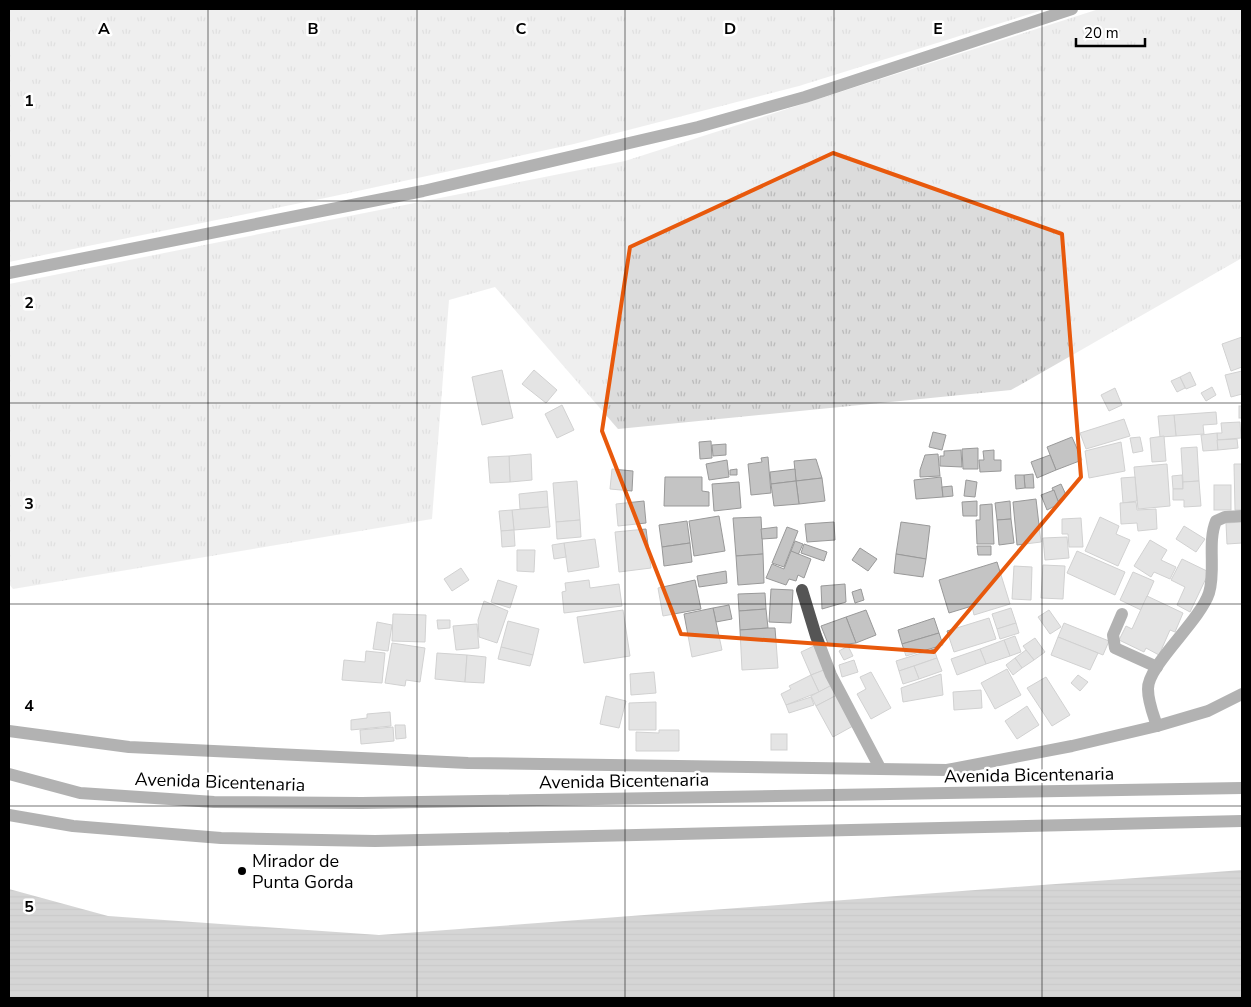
<svg xmlns="http://www.w3.org/2000/svg" width="1251" height="1007" font-family="'Nunito Sans',sans-serif">
<style>
.grass{fill:url(#grass-tufts)}
.water{fill:url(#water-rules)}
.building{fill:#c4c4c4;stroke:#999}
.lines{fill:none;stroke-linecap:round;stroke-linejoin:round}
.minor{stroke:#555;stroke-width:12}
.marked{fill:none;stroke:#e8590c;stroke-width:4;stroke-linejoin:round}
.grid{fill:none;stroke:#000;stroke-width:1;stroke-opacity:0.55}
.poi-dot{fill:#000;stroke:#fff;stroke-width:2}
.labels{text-anchor:middle;dominant-baseline:central;stroke-width:5;stroke-linejoin:round;paint-order:stroke}
.street-label{font-size:18px;fill:#000;stroke:#fff}
.poi-label{font-size:18px;fill:#000;stroke:#fff;text-anchor:start}
.grid-label{font-size:16px;text-anchor:middle;font-weight:bold;fill:#000;stroke:#fff;stroke-width:5;stroke-linejoin:round;paint-order:stroke}
</style>
<defs>
<pattern id="grass-tufts" width="24" height="20" patternUnits="userSpaceOnUse" patternTransform="scale(1.25)"><rect width="24" height="20" fill="#dcdcdc"/><path d="M3 7l-1-3M5 7V3M7 7l1-3M15 17l-1-3M17 17v-4M19 17l1-3" fill="none" stroke="#bbb"/></pattern>
<pattern id="water-rules" width="6" height="5" patternUnits="userSpaceOnUse" patternTransform="scale(1.25)"><rect width="6" height="5" fill="#a3a3a3"/><path d="M0 2.5h6" fill="none" stroke="#8b8b8b"/></pattern>
</defs>
<rect width="100%" height="100%" fill="#fff"/>
<!-- grass -->
<g class="grass">
<path d="M 9,9 L 1046,9 L 799,86 L 574,144 L 330,197 L 9,262 Z"/>
<path d="M 1099,9 L 1242,9 L 1242,258 L 1011,390 L 618,429 L 495,287 L 449,300 L 432,519 L 13,589 L 9,584 L 9,284 L 625,161 Z"/>
</g>
<!-- water -->
<path class="water" d="M 1242,870 L 1242,998 L 9,998 L 9,889 L 108,916 L 379,935 Z"/>
<!-- building -->
<g class="building">
<path d="M 1242,337 L 1242,367 L 1231,371 L 1222,344 Z"/>
<path d="M 502,370 L 513,418 L 482,425 L 472,377 Z"/>
<path d="M 534,370 L 557,390 L 546,403 L 522,384 Z"/>
<path d="M 1242,371 L 1242,394 L 1231,397 L 1225,375 Z"/>
<path d="M 1190,372 L 1196,385 L 1186,389 L 1180,377 Z"/>
<path d="M 1180,377 L 1185,388 L 1177,392 L 1171,381 Z"/>
<path d="M 1212,387 L 1216,395 L 1206,401 L 1201,393 Z"/>
<path d="M 1115,388 L 1122,405 L 1109,411 L 1101,395 Z"/>
<path d="M 562,405 L 574,430 L 557,438 L 545,414 Z"/>
<rect x="1239" y="406" width="3" height="12"/>
<path d="M 1216,412 L 1217,424 L 1203,425 L 1204,434 L 1176,436 L 1174,415 Z"/>
<path d="M 1174,415 L 1176,436 L 1160,437 L 1158,416 Z"/>
<path d="M 1124,419 L 1130,436 L 1086,449 L 1080,433 Z"/>
<path d="M 1240,422 L 1241,438 L 1217,440 L 1217,433 L 1222,433 L 1221,423 Z"/>
<path d="M 933,432 L 946,435 L 942,450 L 929,447 Z"/>
<path d="M 1217,433 L 1218,450 L 1203,451 L 1201,435 Z"/>
<path d="M 1164,436 L 1166,461 L 1152,462 L 1150,438 Z"/>
<path d="M 1072,437 L 1082,460 L 1056,470 L 1047,447 Z"/>
<path d="M 1140,437 L 1143,451 L 1133,453 L 1130,438 Z"/>
<path d="M 1237,439 L 1238,448 L 1218,450 L 1217,440 Z"/>
<path d="M 711,441 L 712,458 L 700,459 L 699,442 Z"/>
<path d="M 1121,442 L 1125,471 L 1089,478 L 1085,451 Z"/>
<path d="M 726,444 L 726,455 L 713,456 L 712,445 Z"/>
<path d="M 1197,447 L 1199,481 L 1183,482 L 1181,448 Z"/>
<path d="M 978,448 L 978,469 L 963,469 L 962,449 Z"/>
<path d="M 961,450 L 962,467 L 940,466 L 940,456 L 944,456 L 944,451 Z"/>
<path d="M 994,450 L 994,460 L 1001,460 L 1001,471 L 980,472 L 979,460 L 984,460 L 983,451 Z"/>
<path d="M 531,454 L 532,480 L 510,482 L 509,456 Z"/>
<path d="M 938,454 L 940,476 L 920,477 L 920,470 L 925,455 Z"/>
<path d="M 1050,455 L 1056,470 L 1037,478 L 1031,462 Z"/>
<path d="M 509,456 L 510,482 L 490,483 L 488,457 Z"/>
<path d="M 768,457 L 771,493 L 751,495 L 748,464 L 762,462 L 761,458 Z"/>
<path d="M 816,459 L 822,478 L 796,481 L 794,461 Z"/>
<path d="M 727,460 L 729,477 L 709,480 L 706,464 Z"/>
<path d="M 1167,464 L 1170,506 L 1138,509 L 1134,467 Z"/>
<path d="M 1234,464 L 1242,464 L 1242,510 L 1235,510 Z"/>
<path d="M 612,469 L 633,471 L 632,491 L 610,489 Z"/>
<path d="M 737,469 L 737,475 L 730,475 L 730,470 Z"/>
<path d="M 795,469 L 796,481 L 771,484 L 770,472 Z"/>
<path d="M 1033,474 L 1034,488 L 1025,488 L 1024,475 Z"/>
<path d="M 1015,475 L 1024,475 L 1025,488 L 1016,489 Z"/>
<path d="M 1182,475 L 1183,489 L 1173,489 L 1172,476 Z"/>
<path d="M 665,477 L 702,477 L 702,491 L 709,492 L 709,506 L 664,506 Z"/>
<path d="M 941,477 L 943,497 L 916,499 L 914,480 Z"/>
<path d="M 1135,477 L 1137,501 L 1123,503 L 1121,478 Z"/>
<path d="M 822,478 L 825,501 L 799,504 L 796,481 Z"/>
<path d="M 966,480 L 977,482 L 975,497 L 964,496 Z"/>
<path d="M 577,481 L 580,520 L 556,522 L 553,483 Z"/>
<path d="M 796,481 L 799,504 L 774,506 L 771,484 Z"/>
<path d="M 1199,481 L 1201,506 L 1184,507 L 1184,500 L 1173,500 L 1173,489 L 1183,489 L 1183,482 Z"/>
<path d="M 739,482 L 741,508 L 714,511 L 712,484 Z"/>
<path d="M 1061,484 L 1066,495 L 1058,501 L 1052,488 Z"/>
<rect x="1214" y="485" width="17" height="25"/>
<path d="M 952,486 L 953,496 L 943,497 L 942,487 Z"/>
<path d="M 1054,490 L 1059,504 L 1047,510 L 1041,495 Z"/>
<path d="M 547,491 L 548,507 L 520,509 L 519,494 Z"/>
<path d="M 1036,499 L 1041,542 L 1017,545 L 1013,502 Z"/>
<path d="M 644,501 L 646,523 L 618,526 L 616,504 Z"/>
<path d="M 977,501 L 977,516 L 963,516 L 962,502 Z"/>
<path d="M 1010,501 L 1011,519 L 997,520 L 995,503 Z"/>
<path d="M 1136,502 L 1137,510 L 1156,509 L 1157,529 L 1138,531 L 1137,523 L 1121,524 L 1120,503 Z"/>
<path d="M 992,504 L 994,544 L 977,544 L 976,520 L 980,520 L 980,505 Z"/>
<path d="M 548,507 L 550,527 L 514,530 L 512,510 Z"/>
<path d="M 512,510 L 514,530 L 501,531 L 499,511 Z"/>
<path d="M 719,516 L 725,551 L 694,556 L 689,521 Z"/>
<path d="M 761,517 L 763,554 L 736,556 L 733,518 Z"/>
<path d="M 1100,517 L 1119,526 L 1116,534 L 1130,540 L 1118,566 L 1085,551 Z"/>
<path d="M 1081,518 L 1083,547 L 1069,547 L 1068,534 L 1062,534 L 1062,519 Z"/>
<path d="M 1011,519 L 1014,543 L 999,545 L 997,520 Z"/>
<path d="M 580,520 L 581,537 L 557,539 L 556,522 Z"/>
<path d="M 687,521 L 690,543 L 662,547 L 659,525 Z"/>
<path d="M 834,522 L 835,540 L 807,542 L 805,524 Z"/>
<path d="M 901,522 L 930,526 L 926,559 L 896,554 Z"/>
<path d="M 1242,522 L 1242,543 L 1227,544 L 1226,523 Z"/>
<path d="M 1184,526 L 1205,539 L 1196,552 L 1176,539 Z"/>
<path d="M 777,527 L 777,538 L 762,539 L 761,529 Z"/>
<path d="M 787,527 L 798,531 L 784,567 L 772,563 Z"/>
<path d="M 646,529 L 651,568 L 619,572 L 615,532 Z"/>
<path d="M 514,530 L 515,546 L 502,547 L 501,531 Z"/>
<path d="M 1067,537 L 1069,558 L 1045,560 L 1043,538 Z"/>
<path d="M 595,539 L 599,567 L 568,572 L 564,543 Z"/>
<path d="M 1150,540 L 1167,550 L 1161,560 L 1176,567 L 1170,579 L 1154,572 L 1151,577 L 1134,566 Z"/>
<path d="M 795,541 L 803,544 L 798,555 L 791,551 Z"/>
<path d="M 564,543 L 566,557 L 554,559 L 552,545 Z"/>
<path d="M 690,543 L 692,562 L 664,566 L 662,547 Z"/>
<path d="M 804,544 L 827,552 L 824,561 L 801,553 Z"/>
<path d="M 977,546 L 991,546 L 991,555 L 978,555 Z"/>
<path d="M 860,548 L 877,559 L 868,571 L 852,560 Z"/>
<path d="M 517,550 L 535,550 L 534,572 L 517,571 Z"/>
<path d="M 791,551 L 811,559 L 804,578 L 798,575 L 796,581 L 789,579 L 786,585 L 766,578 L 772,564 L 784,569 Z"/>
<path d="M 1077,551 L 1125,572 L 1115,595 L 1067,573 Z"/>
<path d="M 763,554 L 764,583 L 738,585 L 736,556 Z"/>
<path d="M 896,554 L 926,559 L 923,577 L 894,573 Z"/>
<path d="M 1182,559 L 1209,572 L 1190,612 L 1177,605 L 1185,587 L 1171,580 Z"/>
<path d="M 997,562 L 1010,604 L 974,615 L 972,606 L 949,613 L 939,580 Z"/>
<path d="M 1043,565 L 1065,566 L 1063,599 L 1041,598 Z"/>
<path d="M 1014,566 L 1032,567 L 1031,600 L 1012,599 Z"/>
<path d="M 461,568 L 469,580 L 452,591 L 444,579 Z"/>
<path d="M 726,571 L 727,583 L 699,587 L 697,576 Z"/>
<path d="M 1133,572 L 1154,581 L 1141,610 L 1120,600 Z"/>
<path d="M 498,580 L 517,586 L 510,608 L 491,602 Z"/>
<path d="M 589,580 L 590,588 L 619,584 L 622,606 L 564,613 L 562,592 L 566,591 L 565,583 Z"/>
<path d="M 695,580 L 701,609 L 663,616 L 658,588 Z"/>
<path d="M 845,584 L 846,602 L 822,609 L 821,586 Z"/>
<path d="M 771,589 L 793,590 L 791,623 L 769,622 Z"/>
<path d="M 861,589 L 864,600 L 855,603 L 852,592 Z"/>
<path d="M 765,593 L 766,609 L 739,611 L 738,594 Z"/>
<path d="M 1147,596 L 1183,613 L 1175,632 L 1170,630 L 1159,655 L 1146,648 L 1144,652 L 1119,640 L 1126,626 L 1132,629 Z"/>
<path d="M 484,601 L 508,611 L 497,643 L 479,637 L 478,620 Z"/>
<path d="M 729,605 L 732,619 L 716,622 L 713,608 Z"/>
<path d="M 713,608 L 722,650 L 692,657 L 684,614 Z"/>
<path d="M 1011,608 L 1016,623 L 997,629 L 992,614 Z"/>
<path d="M 766,609 L 768,628 L 740,630 L 739,611 Z"/>
<path d="M 623,610 L 630,656 L 584,663 L 577,617 Z"/>
<path d="M 866,610 L 876,635 L 856,643 L 846,617 Z"/>
<path d="M 1049,610 L 1061,627 L 1050,634 L 1038,617 Z"/>
<path d="M 393,614 L 426,615 L 425,642 L 392,641 Z"/>
<path d="M 846,617 L 856,643 L 829,646 L 821,626 Z"/>
<path d="M 934,618 L 939,633 L 902,644 L 898,630 Z"/>
<path d="M 989,618 L 996,639 L 954,652 L 947,631 Z"/>
<path d="M 437,620 L 450,620 L 450,628 L 438,629 Z"/>
<path d="M 508,621 L 539,629 L 533,655 L 501,647 Z"/>
<path d="M 377,622 L 392,625 L 388,651 L 373,649 Z"/>
<path d="M 1016,623 L 1019,633 L 1000,639 L 997,629 Z"/>
<path d="M 1064,623 L 1109,641 L 1103,655 L 1058,637 Z"/>
<path d="M 477,624 L 479,648 L 456,650 L 453,626 Z"/>
<path d="M 768,628 L 775,628 L 778,668 L 742,670 L 740,630 Z"/>
<path d="M 939,633 L 943,645 L 906,656 L 902,644 Z"/>
<path d="M 1015,636 L 1021,652 L 1010,656 L 1004,640 Z"/>
<path d="M 1058,637 L 1098,653 L 1090,670 L 1051,655 Z"/>
<path d="M 1035,638 L 1045,652 L 1034,660 L 1023,646 Z"/>
<path d="M 1004,640 L 1010,656 L 986,664 L 980,649 Z"/>
<path d="M 392,643 L 425,648 L 420,682 L 406,680 L 405,686 L 385,683 Z"/>
<path d="M 814,646 L 824,670 L 811,675 L 801,652 Z"/>
<path d="M 848,646 L 853,656 L 844,660 L 839,651 Z"/>
<path d="M 501,647 L 533,655 L 530,666 L 498,659 Z"/>
<path d="M 934,649 L 937,658 L 899,671 L 896,661 Z"/>
<path d="M 980,649 L 986,664 L 957,675 L 951,659 Z"/>
<path d="M 1026,650 L 1034,660 L 1022,668 L 1015,658 Z"/>
<path d="M 366,651 L 385,653 L 382,683 L 342,680 L 344,660 L 365,662 Z"/>
<path d="M 437,653 L 467,655 L 465,682 L 435,679 Z"/>
<path d="M 467,655 L 486,657 L 484,683 L 465,682 Z"/>
<path d="M 937,658 L 942,671 L 919,679 L 914,666 Z"/>
<path d="M 1015,658 L 1022,668 L 1013,675 L 1006,665 Z"/>
<path d="M 854,660 L 858,672 L 842,677 L 839,665 Z"/>
<path d="M 914,666 L 919,679 L 903,684 L 899,671 Z"/>
<path d="M 1007,669 L 1021,695 L 995,709 L 981,683 Z"/>
<path d="M 824,670 L 832,685 L 819,692 L 811,675 Z"/>
<path d="M 654,672 L 656,693 L 631,695 L 630,674 Z"/>
<path d="M 871,672 L 891,708 L 871,719 L 857,694 L 866,689 L 860,677 Z"/>
<path d="M 941,674 L 943,695 L 903,702 L 901,688 Z"/>
<path d="M 811,675 L 819,692 L 786,705 L 781,694 L 791,689 L 789,686 Z"/>
<path d="M 1078,675 L 1088,682 L 1080,691 L 1071,683 Z"/>
<path d="M 1046,677 L 1070,715 L 1052,726 L 1027,688 Z"/>
<path d="M 832,685 L 837,695 L 816,706 L 811,696 Z"/>
<path d="M 981,690 L 982,708 L 954,710 L 953,692 Z"/>
<path d="M 837,695 L 853,726 L 833,737 L 816,706 Z"/>
<path d="M 606,696 L 626,701 L 619,728 L 600,724 Z"/>
<path d="M 811,697 L 814,705 L 789,713 L 786,705 Z"/>
<path d="M 656,702 L 656,730 L 629,730 L 629,703 Z"/>
<path d="M 1027,706 L 1039,725 L 1017,739 L 1005,721 Z"/>
<path d="M 390,712 L 391,726 L 351,730 L 351,720 L 367,718 L 367,714 Z"/>
<path d="M 395,725 L 405,725 L 406,738 L 396,739 Z"/>
<path d="M 393,727 L 394,741 L 361,744 L 360,730 Z"/>
<path d="M 659,730 L 679,730 L 679,751 L 636,751 L 636,732 L 659,733 Z"/>
<rect x="771" y="734" width="16" height="16"/>
</g>
<g class="lines">
<!-- minor -->
<g class="minor">
<path d="M 9,273 L 423,191 L 698,127 L 805,97 L 1072,9"/>
<path d="M 802,590 L 816,636 L 831,675 L 880,768"/>
<path d="M 1122,614 L 1113,635 L 1115,648 L 1157,667"/>
<path d="M 1157,726 C 1153,714 1148,702 1148,689 C 1147,666 1200,621 1209,593 C 1216,570 1207,543 1216,521 L 1225,517 L 1242,516"/>
<path d="M 9,731 L 129,747 L 468,763 L 947,770 L 1072,746 L 1157,726 L 1208,711 L 1242,694"/>
<path d="M 9,774 L 80,793 L 214,802 L 362,803 L 1242,788"/>
<path d="M 9,815 L 73,826 L 221,838 L 375,841 L 1242,821"/>
</g>
</g>
<!-- marked area -->
<path d="M0 0H1251V1007H0ZM 833,153 L 1062,234 L 1081,477 L 934,652 L 681,634 L 602,431 L 630,247 Z" fill="#fff" fill-opacity=".55" fill-rule="evenodd"/>
<path class="marked" d="M 833,153 L 1062,234 L 1081,477 L 934,652 L 681,634 L 602,431 L 630,247 Z"/>
<!-- grid -->
<path class="grid" d="M 208,9 L 208,998M 417,9 L 417,998M 625,9 L 625,998M 834,9 L 834,998M 1042,9 L 1042,998M 9,201 L 1242,201M 9,403 L 1242,403M 9,604 L 1242,604M 9,806 L 1242,806"/>
<!-- markers -->
<circle class="poi-dot" cx="242" cy="871" r="5"/>
<g class="labels">
<!-- street labels -->
<g class="street-label">
<text transform="translate(1029 775) rotate(-1)">Avenida Bicentenaria</text>
<text transform="translate(624 781) rotate(-1)">Avenida Bicentenaria</text>
<text transform="translate(220 782) rotate(2)">Avenida Bicentenaria</text>
</g>
<!-- poi labels -->
<g class="poi-label">
<text x="252" y="861">Mirador de<tspan x="252" dy="21">Punta Gorda</tspan></text>
</g>
</g>
<g class="grid-label">
<text x="104" y="34">A</text>
<text x="313" y="34">B</text>
<text x="521" y="34">C</text>
<text x="730" y="34">D</text>
<text x="938" y="34">E</text>
<text x="29" y="106">1</text>
<text x="29" y="308">2</text>
<text x="29" y="509">3</text>
<text x="29" y="711">4</text>
<text x="29" y="912">5</text>
</g>
<!-- border -->
<rect width="1251" height="1007" fill="none" stroke="#000000" stroke-width="20"/>
<!-- scale -->
<path d="M1076 38v8h69v-8" fill="none" stroke="#000000" stroke-width="2.5"/>
<text x="1084" y="38" font-size="15" fill="#000000" stroke="#ffffff" stroke-width="4" paint-order="stroke">20 m</text>
</svg>
